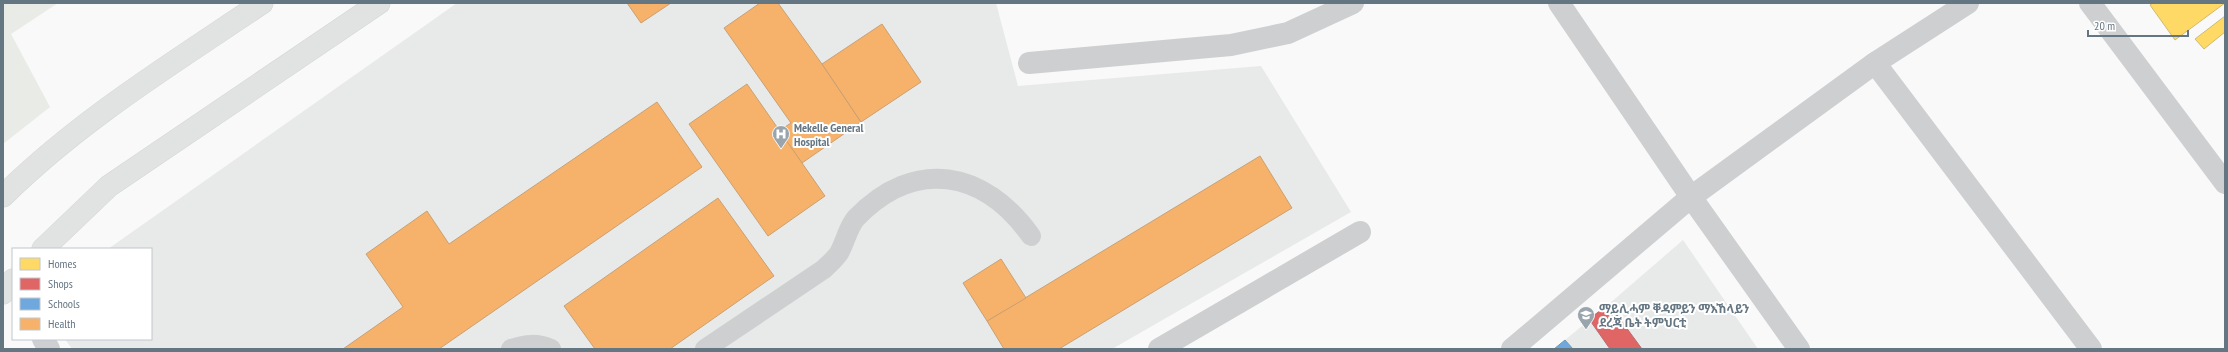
<svg xmlns="http://www.w3.org/2000/svg" width="2228" height="352" font-family="'PT Sans Narrow','Noto Sans Ethiopic',sans-serif">
<style>
.built{fill:#e8e9e9}
.green{fill:#e8ebe6}
.homes{fill:#ffd966;stroke:#d1bb6f}
.shops{fill:#e06666;stroke:#bb6b6f}
.schools{fill:#6fa8dc;stroke:#6c99c1}
.health{fill:#f6b26b;stroke:#caa072}
.lines{fill:none;stroke-linecap:round;stroke-linejoin:round}
.primary-casing{stroke:#d5d6d7;stroke-width:23}
.lane{stroke:#cecfd0;stroke-width:20}
.street{stroke:#cecfd0;stroke-width:22}
.primary{stroke:#e1e2e2;stroke-width:22}
.labels{text-anchor:middle;dominant-baseline:central;stroke-width:4;stroke-linejoin:round;paint-order:stroke}
.poi-label{font-size:12px;font-weight:bold;fill:#657683;stroke:#fff;text-anchor:start}
</style>
<rect width="100%" height="100%" fill="#f9f9f9"/>
<!-- built -->
<g class="built">
<path d="M 457,3 L 996,3 L 1018,86 L 1261,66 L 1351,212 L 1112,349 L 72,349 L 65,339 L 151,339 L 151,249 L 108,249 Z"/>
<path d="M 1683,240 L 1758,349 L 1554,349 L 1609,304 Z"/>
</g>
<!-- green -->
<path class="green" d="M 3,3 L 58,3 L 11,34 L 50,107 L 3,144 Z"/>
<!-- homes -->
<g class="homes">
<path d="M 2153,3 L 2225,3 L 2175,40 L 2150,5 Z"/>
<path d="M 2225,16 L 2225,32 L 2204,49 L 2195,39 Z"/>
</g>
<!-- shops -->
<path class="shops" d="M 1609,304 L 1642,349 L 1610,349 L 1589,319 Z"/>
<!-- schools -->
<path class="schools" d="M 1565,340 L 1573,349 L 1554,349 Z"/>
<!-- health -->
<g class="health">
<path d="M 627,3 L 671,3 L 641,23 Z"/>
<path d="M 760,3 L 778,3 L 822,64 L 861,122 L 802,163 L 779,131 L 791,123 L 724,28 Z"/>
<path d="M 882,24 L 921,82 L 861,122 L 822,64 Z"/>
<path d="M 747,84 L 825,196 L 768,236 L 689,124 Z"/>
<path d="M 657,102 L 702,167 L 439,349 L 343,349 L 403,307 L 366,254 L 427,211 L 449,244 Z"/>
<path d="M 1260,156 L 1292,208 L 1059,349 L 1004,349 L 987,321 Z"/>
<path d="M 718,198 L 774,276 L 670,349 L 595,349 L 564,306 Z"/>
<path d="M 1001,259 L 1026,298 L 987,321 L 963,283 Z"/>
</g>
<g class="lines">
<defs>
<g id="primary">
<path d="M 3,196 C 80,120 173,63 262,3"/>
<path d="M 43,249 L 109,186 L 379,3"/>
<path d="M 3,293 L 13,280"/>
</g>
</defs>
<!-- primary casing -->
<use href="#primary" class="primary-casing"/>
<!-- lane -->
<g class="lane">
<path d="M 511,349 C 526,344 537,343 551,349"/>
<path d="M 705,349 L 824,269 C 829,264 835,259 839,253 C 845,243 848,227 856,218 C 915,157 984,170 1031,236"/>
</g>
<!-- street -->
<g class="street">
<path d="M 1559,3 L 1691,197 L 1799,349"/>
<path d="M 2090,3 L 2225,183"/>
<path d="M 1029,63 L 1231,45 L 1288,33 L 1353,3"/>
<path d="M 1875,63 L 2091,349"/>
<path d="M 43,339 L 49,349"/>
<path d="M 1159,349 L 1360,232"/>
<path d="M 1512,349 L 1691,197 L 1875,63 L 1968,3"/>
</g>
<!-- primary -->
<use href="#primary" class="primary"/>
</g>
<!-- icons -->
<defs>
<symbol id="hospital-pin" viewBox="-11 -11 22 30"><path d="M0 17L-7.5 6A9.5 9.5 0 1 1 7.5 6Z" fill="#99a4ac" stroke="#fff"/><path d="M-5-5h3v3.5h4V-5h3V5h-3V1.5h-4V5h-3Z" fill="#fff"/></symbol>
<symbol id="school-pin" viewBox="-11 -11 22 30"><path d="M0 17L-7.5 6A9.5 9.5 0 1 1 7.5 6Z" fill="#99a4ac" stroke="#fff"/><path d="M0-5L7-2L0 1L-7-2ZM-4 1L0 2.5L4 1V4Q0 6-4 4Z" fill="#fff"/></symbol>
</defs>
<g fill-rule="evenodd">
<use href="#hospital-pin" x="771" y="124" width="20" height="27"/>
<use href="#school-pin" x="1576" y="305" width="20" height="27"/>
</g>
<g class="labels">
<!-- poi labels -->
<g class="poi-label">
<text x="794" y="127">Mekelle General<tspan x="794" dy="14">Hospital</tspan></text>
<text x="1599" y="308">ማይሊሓም ቐዳምይን ማእኸላይን<tspan x="1599" dy="14">ደረጃ ቤት ትምህርቲ</tspan></text>
</g>
</g>
<!-- border -->
<rect width="2228" height="352" fill="none" stroke="#657683" stroke-width="8"/>
<!-- legend -->
<rect x="12" y="248" width="140" height="92" fill="#ffffff" stroke="#c1c8cd"/>
<rect x="20" y="258" width="20" height="12" fill="#ffd966" stroke="#c1c8cd"/>
<text x="48" y="268" font-size="12" fill="#657683">Homes</text>
<rect x="20" y="278" width="20" height="12" fill="#e06666" stroke="#c1c8cd"/>
<text x="48" y="288" font-size="12" fill="#657683">Shops</text>
<rect x="20" y="298" width="20" height="12" fill="#6fa8dc" stroke="#c1c8cd"/>
<text x="48" y="308" font-size="12" fill="#657683">Schools</text>
<rect x="20" y="318" width="20" height="12" fill="#f6b26b" stroke="#c1c8cd"/>
<text x="48" y="328" font-size="12" fill="#657683">Health</text>
<!-- scale -->
<path d="M2088 30v6h100v-6" fill="none" stroke="#657683" stroke-width="2"/>
<text x="2094" y="30" font-size="12" fill="#657683" stroke="#ffffff" stroke-width="3" paint-order="stroke">20 m</text>
</svg>
